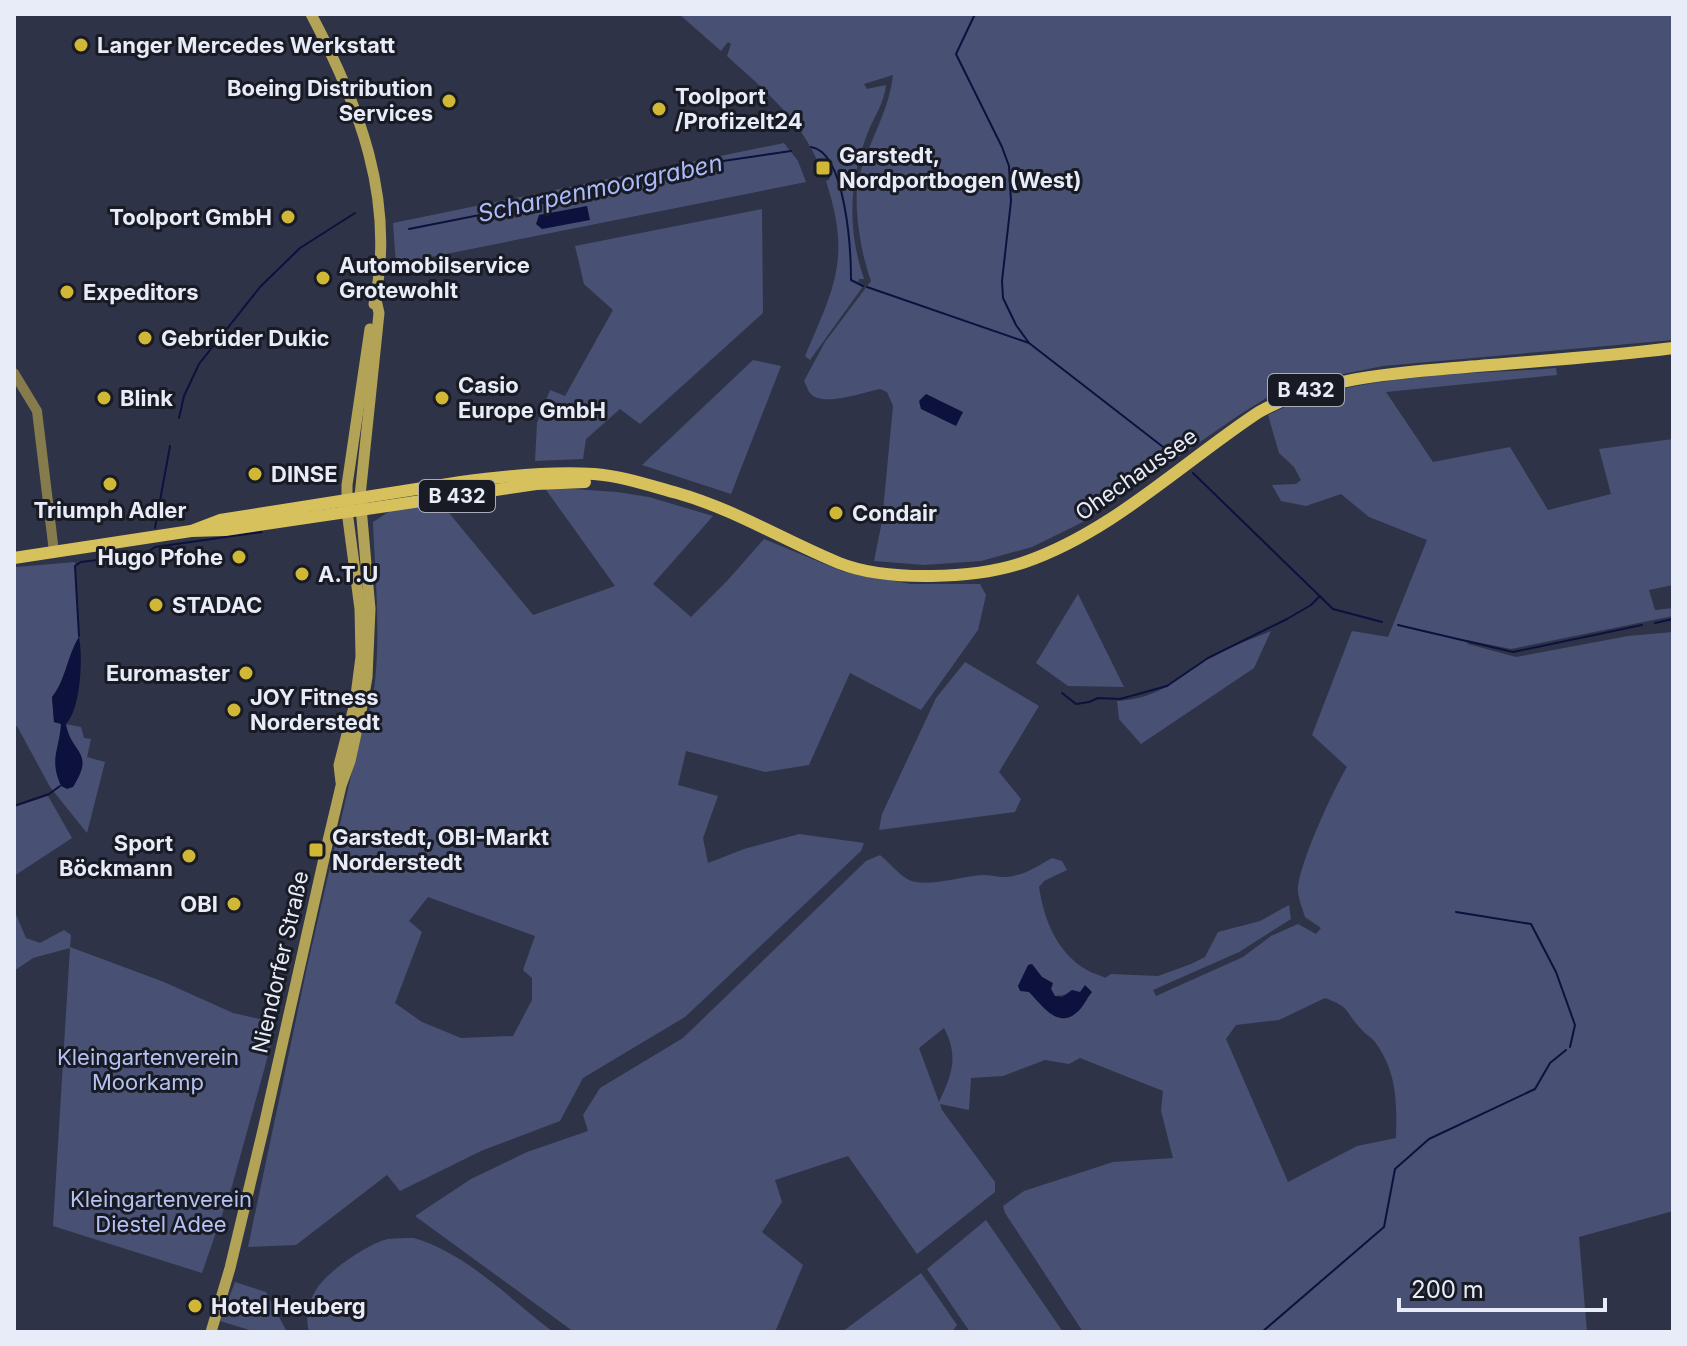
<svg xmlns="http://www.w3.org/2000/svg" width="1687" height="1346" font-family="Inter,sans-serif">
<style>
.green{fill:#485174;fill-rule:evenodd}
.water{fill:#0d113e}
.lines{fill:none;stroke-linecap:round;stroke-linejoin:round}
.stream{stroke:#0d113e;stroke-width:2}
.tertiary{stroke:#857b4d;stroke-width:10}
.secondary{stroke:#b3a357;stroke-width:11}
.primary{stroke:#d7c15c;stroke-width:12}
.poi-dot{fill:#d1b736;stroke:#191b24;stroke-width:3}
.labels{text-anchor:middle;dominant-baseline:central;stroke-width:6;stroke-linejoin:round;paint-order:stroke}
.shield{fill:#191b24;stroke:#aaadb9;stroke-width:2}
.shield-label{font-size:20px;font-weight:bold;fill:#e8ecf9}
.poi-label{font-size:22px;font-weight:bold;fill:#e8ecf9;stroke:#191b24;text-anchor:start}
.street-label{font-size:22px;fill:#e8ecf9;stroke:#191b24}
.park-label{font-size:22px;fill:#b4c1f1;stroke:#191b24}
.water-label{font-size:24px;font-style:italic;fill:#abbbfb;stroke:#191b24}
</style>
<rect width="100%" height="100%" fill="#2e3347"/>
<!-- green -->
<g class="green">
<path d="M 679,14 L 1673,14 L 1673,340 L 1383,366 L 1318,379 L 1279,390 L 1239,415 L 1087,520 L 1032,547 L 981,561 L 924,565 L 874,561 L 882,521 L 893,406 L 887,392 L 880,389 C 864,392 822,408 810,393 C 809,393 805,382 804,381 L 825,342 L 871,281 C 862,258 853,207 858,182 C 866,146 889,113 893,75 L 864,84 L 867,89 L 886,85 C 884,103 875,115 868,132 C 849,180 847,230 864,279 L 859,279 L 858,282 L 864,285 L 810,360 L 805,356 C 835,286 851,258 826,181 L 830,179 L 822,158 L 817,160 C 798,117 761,87 727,56 L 731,44 L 728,42 L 721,51 Z"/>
<path d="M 784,143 L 798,161 L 806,182 L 396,264 L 393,223 Z"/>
<path d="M 762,209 L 763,313 L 640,424 L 620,409 L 586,439 L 583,459 L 535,461 L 537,423 L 550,390 L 565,396 L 613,310 L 584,284 L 575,246 Z"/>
<path d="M 753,360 L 781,366 L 731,494 L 642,465 Z"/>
<path d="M 1556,368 L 1557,375 L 1386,392 L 1433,462 L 1510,447 L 1548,510 L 1611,494 L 1599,449 L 1673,439 L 1673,585 L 1649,590 L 1655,610 L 1673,608 L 1673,616 L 1511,649 L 1467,640 L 1468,644 L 1516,657 L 1628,636 L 1673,632 L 1673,1211 L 1579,1237 L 1587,1332 L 1083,1332 L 1005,1213 L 1003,1206 L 1024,1191 L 1113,1162 L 1173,1158 L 1161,1111 L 1163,1091 L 1080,1058 L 1069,1064 L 1045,1060 L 1003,1076 L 971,1078 L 969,1110 L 940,1104 L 942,1110 L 995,1182 L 995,1192 L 917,1254 L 848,1156 L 775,1180 L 782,1202 L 762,1232 L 803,1265 L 775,1332 L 574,1332 L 415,1216 L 471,1179 L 527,1152 L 588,1131 L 583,1115 L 600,1088 L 683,1038 L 866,861 L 880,855 C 889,862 899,875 909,880 C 926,888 962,876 983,875 C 992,875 1004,879 1013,876 C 1029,873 1039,865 1052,858 L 1062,861 L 1067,870 L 1044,881 L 1039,887 C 1044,920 1057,953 1087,970 C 1093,974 1099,974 1105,978 L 1111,974 L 1158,976 L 1191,964 L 1205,957 L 1218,932 L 1260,921 L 1289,905 L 1291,919 L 1239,952 L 1153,990 L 1156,996 L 1243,957 L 1271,936 L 1298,924 L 1316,934 L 1321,928 L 1305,917 C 1303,910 1299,901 1298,892 C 1296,870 1334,788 1347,767 L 1312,735 L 1352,631 L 1388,637 L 1427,540 L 1369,517 L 1341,494 L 1306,506 L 1281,501 L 1272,485 L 1296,484 L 1301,480 L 1294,467 L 1279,453 L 1268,415 C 1349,373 1466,375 1556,368 ZM 1032,964 L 1042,977 L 1052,983 L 1051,989 L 1055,996 L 1091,992 C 1086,999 1083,1008 1076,1013 C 1057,1030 1043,1002 1029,992 C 1026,990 1021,988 1018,986 ZM 1325,998 C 1352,1008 1344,1011 1361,1029 C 1365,1034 1371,1037 1375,1042 C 1397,1072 1397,1102 1396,1138 L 1357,1146 L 1288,1182 L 1226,1039 L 1236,1025 L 1279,1020 ZM 944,1028 C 959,1057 952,1074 939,1102 L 919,1048 Z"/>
<path d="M 544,487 L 617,492 L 649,497 L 713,516 L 653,584 L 691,617 L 727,581 L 764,539 L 844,572 L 911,584 L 980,584 L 986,595 L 978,630 L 921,710 L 850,673 L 809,765 L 765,772 L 686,751 L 678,785 L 718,796 L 703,838 L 708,863 L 744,849 L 799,834 L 864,843 L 861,851 L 685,1017 L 583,1078 L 560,1121 L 481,1151 L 400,1191 L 387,1175 L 296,1245 L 248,1247 L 307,967 L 360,737 C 387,689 375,579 373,522 L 390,511 L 440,502 L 533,615 L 615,586 ZM 428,897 L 535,936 L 523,970 L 532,978 L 532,1000 L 513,1036 L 461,1038 L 422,1022 L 395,1003 L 422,932 L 409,921 Z"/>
<path d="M 75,562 L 79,637 C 67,656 66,680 52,697 L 54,722 L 81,727 L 84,738 L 91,739 L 87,757 L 105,762 L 87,833 L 50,787 L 17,726 L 14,728 L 14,572 L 16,567 Z"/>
<path d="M 1078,594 L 1124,687 L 1068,686 L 1036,663 Z"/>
<path d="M 1271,631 L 1254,668 L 1141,744 L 1119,719 L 1117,701 C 1165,698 1175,676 1212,656 C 1231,646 1252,639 1271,631 Z"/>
<path d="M 965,662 L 1039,706 L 999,772 L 1021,799 L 1015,812 L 879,830 L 882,814 L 936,698 Z"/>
<path d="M 48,796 L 72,838 L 14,876 L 14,807 Z"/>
<path d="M 14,910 L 26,938 L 40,943 L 64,930 L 71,935 L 70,947 L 164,982 L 233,1013 L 277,1023 L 232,1186 L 202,1273 L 53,1226 L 70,948 L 33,958 L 14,971 Z"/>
<path d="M 986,1220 L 1063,1332 L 970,1332 L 927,1269 Z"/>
<path d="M 414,1238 C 466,1253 510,1299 553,1332 L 309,1332 C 305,1317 308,1303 316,1290 C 326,1272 369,1243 388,1239 C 397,1238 406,1238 414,1238 Z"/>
<path d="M 921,1273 L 957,1325 L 952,1332 L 842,1332 Z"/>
<path d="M 235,1282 L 266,1292 L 287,1332 L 256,1332 L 220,1321 Z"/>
</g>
<!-- water -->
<g class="water">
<path d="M 587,206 L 590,220 L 542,229 L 536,224 L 539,215 Z"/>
<path d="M 926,394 L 963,412 L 956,426 L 921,409 L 919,401 Z"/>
<path d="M 79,637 C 83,657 81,709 66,724 C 71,754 96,751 73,787 L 67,789 L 61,786 C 49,759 59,751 61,724 L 54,722 L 52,697 C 66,680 67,656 79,637 Z"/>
<path d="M 1032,964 L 1042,977 L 1053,983 L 1051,989 L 1055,996 L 1062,997 L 1072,990 L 1080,992 L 1085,985 L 1092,992 C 1086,999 1083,1008 1076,1013 C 1057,1029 1041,1004 1029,992 L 1020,991 L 1018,986 L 1028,965 Z"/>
</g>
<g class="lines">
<!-- stream -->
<g class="stream">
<path d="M 975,14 L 956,54 L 1002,147 L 1009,166 L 1011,201 L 1002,281 L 1003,298 L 1016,325 L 1029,343 L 1176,457"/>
<path d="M 811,147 C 846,152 851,251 851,280 L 863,286"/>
<path d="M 409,229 L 616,188 L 638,178 L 693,174 L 716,162 L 791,151"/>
<path d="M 867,287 L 1029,343"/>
<path d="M 179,418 L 184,396 L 199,364 L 260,287 L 300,248 L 355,213"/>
<path d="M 1193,473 L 1333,609 L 1382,622"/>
<path d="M 155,528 L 170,446"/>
<path d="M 1655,623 L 1673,619"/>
<path d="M 1398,625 L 1513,652 L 1642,625"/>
<path d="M 79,636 L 75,566 L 81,562 L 145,554 L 155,547 L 262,532"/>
<path d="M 1062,693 L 1076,704 L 1089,702 L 1098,698 L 1120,699 L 1167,686 L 1208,658 L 1287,619 L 1311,605 L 1320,596"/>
<path d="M 14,806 L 49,794 L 60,786"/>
<path d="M 1456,912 L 1531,924 L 1556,972 L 1575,1025 L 1570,1047"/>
<path d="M 1262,1332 L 1384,1227 L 1395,1169 L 1429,1139 L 1535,1089 L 1550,1063 L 1566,1050"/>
</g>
<!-- tertiary -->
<path class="tertiary" d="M 14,373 L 37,411 L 54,552"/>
<!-- secondary -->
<g class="secondary">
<path d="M 311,14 C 358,103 397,201 374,304"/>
<path d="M 341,782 L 339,765 L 355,703 L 361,657 L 360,609 L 347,511 L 347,485 L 370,329"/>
<path d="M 211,1332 L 230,1268 L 263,1130 L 327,845 L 341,786 L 350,761 L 362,706 L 367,677 L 370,609 L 360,496 L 379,313 L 376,300"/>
</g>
<!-- primary -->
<g class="primary">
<path d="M 191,531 L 220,520 L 461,482 C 504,476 551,471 594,474 C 622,476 651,486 677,493 C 734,509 785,541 839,563 C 887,582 976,579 1025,562 C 1112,532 1183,462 1259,412 C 1323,377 1394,373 1466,367 C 1535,361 1604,357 1673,348"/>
<path d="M 14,558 L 191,531 L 225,530 L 536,484 L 585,482"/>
</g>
</g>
<!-- markers -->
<g class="poi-dot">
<circle cx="81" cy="45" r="8"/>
<circle cx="449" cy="101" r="8"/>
<circle cx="659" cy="109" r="8"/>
<rect x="815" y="160" width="16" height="16" rx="4"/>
<circle cx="288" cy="217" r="8"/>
<circle cx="323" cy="278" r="8"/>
<circle cx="67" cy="292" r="8"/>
<circle cx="145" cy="338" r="8"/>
<circle cx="104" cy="398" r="8"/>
<circle cx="442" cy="398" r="8"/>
<circle cx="255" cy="474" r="8"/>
<circle cx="110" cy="484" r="8"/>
<circle cx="836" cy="513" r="8"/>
<circle cx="239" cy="557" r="8"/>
<circle cx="302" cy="574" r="8"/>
<circle cx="156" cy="605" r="8"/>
<circle cx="246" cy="673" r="8"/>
<circle cx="234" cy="710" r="8"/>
<rect x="308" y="842" width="16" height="16" rx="4"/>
<circle cx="189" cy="856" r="8"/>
<circle cx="234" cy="904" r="8"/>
<circle cx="195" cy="1306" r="8"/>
</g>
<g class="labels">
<!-- shield labels -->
<g class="shield">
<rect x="1268" y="374" width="76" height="32" rx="6"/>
<rect x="419" y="480" width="76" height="32" rx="6"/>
</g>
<g class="shield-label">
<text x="1306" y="390">B 432</text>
<text x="457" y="496">B 432</text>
</g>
<!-- poi labels -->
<g class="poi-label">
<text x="97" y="45">Langer Mercedes Werkstatt</text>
<text x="433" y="88" text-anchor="end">Boeing Distribution<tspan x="433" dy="25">Services</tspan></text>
<text x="675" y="96">Toolport<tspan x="675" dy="25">/Profizelt24</tspan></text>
<text x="839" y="155">Garstedt,<tspan x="839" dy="25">Nordportbogen (West)</tspan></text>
<text x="272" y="217" text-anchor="end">Toolport GmbH</text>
<text x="339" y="265">Automobilservice<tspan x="339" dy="25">Grotewohlt</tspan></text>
<text x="83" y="292">Expeditors</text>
<text x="161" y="338">Gebrüder Dukic</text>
<text x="458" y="385">Casio<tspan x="458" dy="25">Europe GmbH</tspan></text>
<text x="120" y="398">Blink</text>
<text x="271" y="474">DINSE</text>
<text x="110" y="510" text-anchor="middle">Triumph Adler</text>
<text x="852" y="513">Condair</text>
<text x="223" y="557" text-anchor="end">Hugo Pfohe</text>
<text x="318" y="574">A.T.U</text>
<text x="172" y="605">STADAC</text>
<text x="230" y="673" text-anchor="end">Euromaster</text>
<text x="250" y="697">JOY Fitness<tspan x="250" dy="25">Norderstedt</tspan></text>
<text x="332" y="837">Garstedt, OBI-Markt<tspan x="332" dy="25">Norderstedt</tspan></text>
<text x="173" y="843" text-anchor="end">Sport<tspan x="173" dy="25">Böckmann</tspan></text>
<text x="218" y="904" text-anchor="end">OBI</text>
<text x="211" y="1306">Hotel Heuberg</text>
</g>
<!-- street labels -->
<g class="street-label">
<text transform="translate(1136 474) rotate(-35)">Ohechaussee</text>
<text transform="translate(280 962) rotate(-77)">Niendorfer Straße</text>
</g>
<!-- park labels -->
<g class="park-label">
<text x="148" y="1057">Kleingartenverein<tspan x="148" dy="25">Moorkamp</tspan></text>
<text x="161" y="1199">Kleingartenverein<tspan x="161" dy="25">Diestel Adee</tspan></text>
</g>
<!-- water labels -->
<g class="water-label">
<text transform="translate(600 188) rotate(-12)">Scharpenmoorgraben</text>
</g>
</g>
<!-- border -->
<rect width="1687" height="1346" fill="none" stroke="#e8ecf9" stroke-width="32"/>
<!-- scale -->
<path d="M1399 1298v12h206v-12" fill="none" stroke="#e8ecf9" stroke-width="4"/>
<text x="1411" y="1298" font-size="24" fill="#e8ecf9" stroke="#191b24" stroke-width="6" paint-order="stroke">200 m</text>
</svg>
